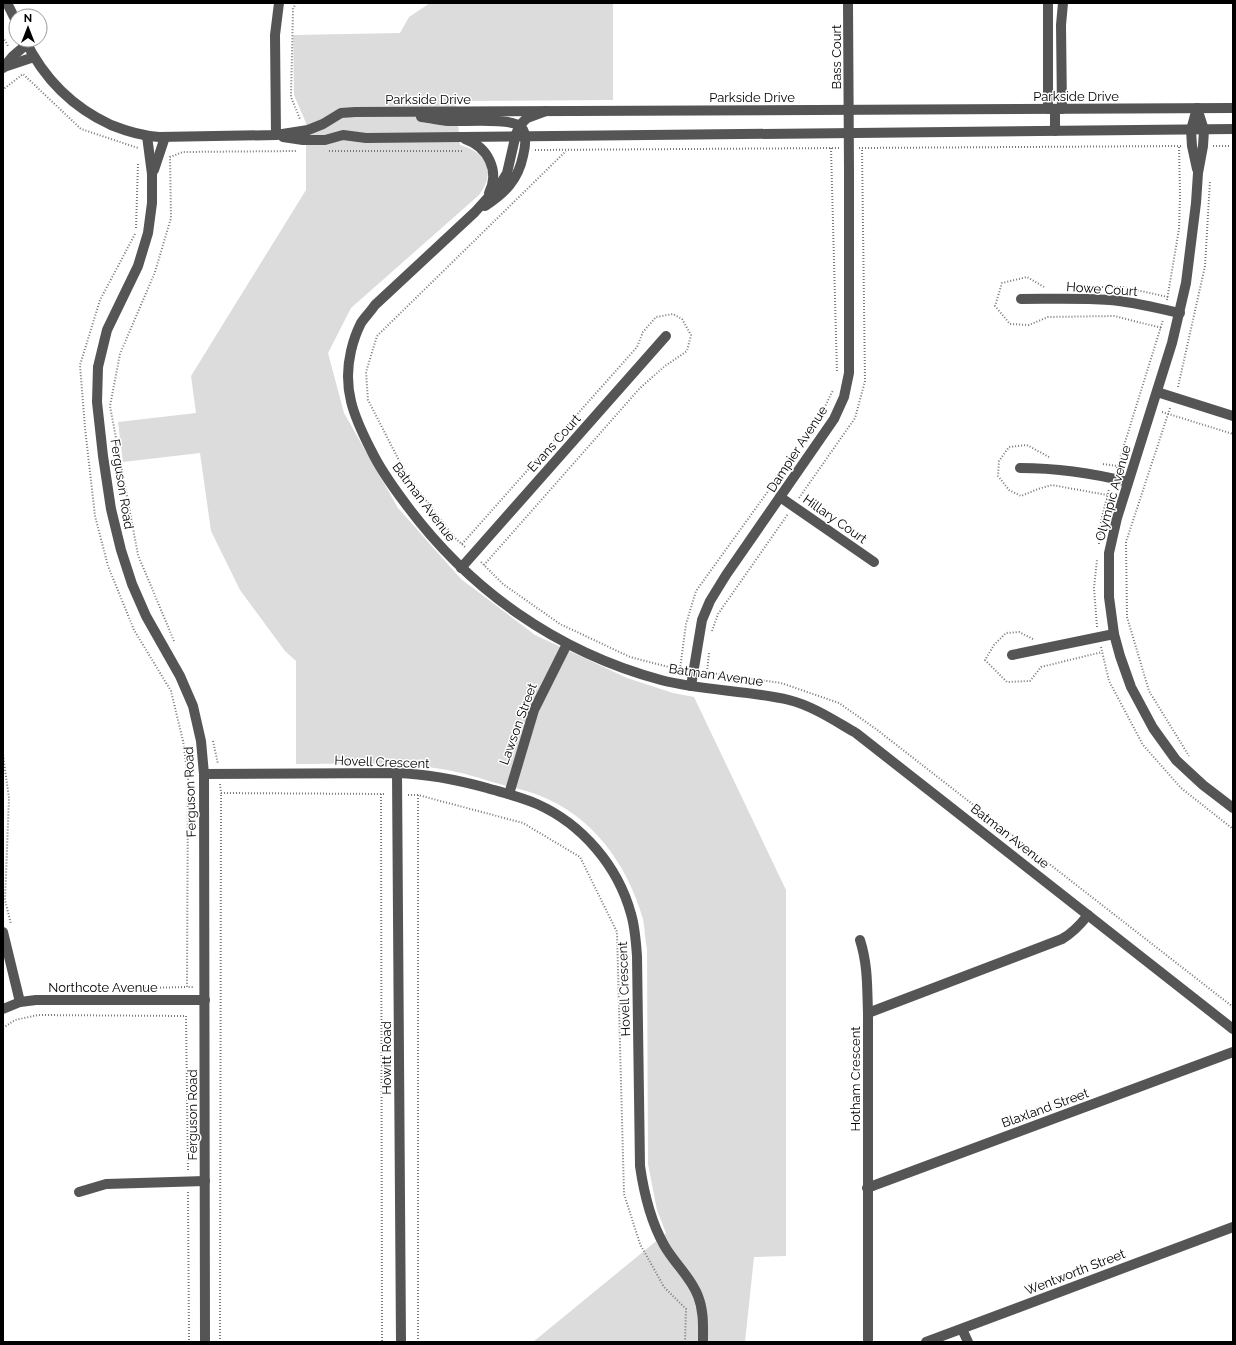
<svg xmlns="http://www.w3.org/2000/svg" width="1236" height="1345" font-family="Raleway,sans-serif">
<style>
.park{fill:#dcdcdc}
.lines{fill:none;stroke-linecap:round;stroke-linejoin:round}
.path{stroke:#777;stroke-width:2;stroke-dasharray:1 2;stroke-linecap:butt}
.minor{stroke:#555;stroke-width:10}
.labels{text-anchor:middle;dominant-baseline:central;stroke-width:3;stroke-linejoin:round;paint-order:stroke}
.street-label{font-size:13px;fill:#000;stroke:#fff}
</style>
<rect width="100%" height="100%" fill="#fff"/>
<!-- park -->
<path class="park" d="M 430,3 L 613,3 L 613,100 L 456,101 L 460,145 C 486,152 497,172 479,195 L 351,308 L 328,353 L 344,413 L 398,508 L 461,579 L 535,635 L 627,678 L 673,693 L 694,697 L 786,890 L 786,1256 L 754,1257 L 745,1342 L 533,1342 L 666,1233 L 657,1210 L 648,1164 L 647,950 C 645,940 645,929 643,919 C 627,864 593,816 538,795 C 526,790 514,788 503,785 C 482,779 462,772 441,769 C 396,761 342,764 296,764 L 296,661 L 285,651 L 240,590 L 211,531 L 200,453 L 123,462 L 118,422 L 196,413 L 191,376 L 306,190 L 306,123 L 294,95 L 293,35 L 400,33 L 409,17 Z"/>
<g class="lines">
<!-- path -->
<g class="path">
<path d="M 296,3 L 293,9 L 291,97 L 300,119"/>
<path d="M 3,37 L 8,46"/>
<path d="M 3,91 L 5,88 L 23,74 L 81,129 L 138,148"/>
<path d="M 1213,146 L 1230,146"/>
<path d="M 831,148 L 837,373"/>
<path d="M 859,148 L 1181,146"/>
<path d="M 535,150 L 839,148"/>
<path d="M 329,151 L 463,151"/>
<path d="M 136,228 L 138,163"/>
<path d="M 135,234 L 100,300 L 80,365 L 85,428 L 95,516 L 108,566 L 134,630 L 171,691 L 183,741 L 188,777 L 187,987 L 193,987"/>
<path d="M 1044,287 L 1027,277 L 1002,283 L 995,306 L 1010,324 L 1029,325 L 1048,317 L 1114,316 L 1162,328"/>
<path d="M 1096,287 L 1123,287 L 1168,297"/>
<path d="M 1167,300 L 1179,229 L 1180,195 L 1179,146"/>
<path d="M 1178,387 L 1205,266 L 1210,181"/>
<path d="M 1170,408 L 1126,542 L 1127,617 L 1149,691 L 1189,756"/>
<path d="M 1162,412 L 1233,434"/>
<path d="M 819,419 L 833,390"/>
<path d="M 1049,457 L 1027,445 L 1009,447 L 999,461 L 998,476 L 1009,490 L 1021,496 L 1038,489 L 1052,485 L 1107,495"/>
<path d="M 1103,464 L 1117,466"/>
<path d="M 1117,468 L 1163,320"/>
<path d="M 799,498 L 855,418 L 865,381 L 862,148"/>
<path d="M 462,544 L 637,347 L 643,332 L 656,317 L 673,314 L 682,319 L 691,335 L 687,351 L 665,366 L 640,388 L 484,565"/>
<path d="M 1099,544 L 1101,521 L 1109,489"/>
<path d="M 465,547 L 454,537 L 406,474 L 368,400 L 366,372 L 377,336 L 566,151"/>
<path d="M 481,562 L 503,584 L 560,624 L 630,657 L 669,667 L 682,669"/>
<path d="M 1097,627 L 1094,588 L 1097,560"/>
<path d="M 712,631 L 718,614 L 788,514"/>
<path d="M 1033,639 L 1019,632 L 1006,633 L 994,645 L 985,660 L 1007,682 L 1030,681 L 1041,667 L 1102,652"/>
<path d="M 174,641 L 138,555 L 110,406 L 120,354 L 155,272 L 171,218 L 170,157 L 183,152 L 297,151"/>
<path d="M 1101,647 L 1109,681 L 1143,745 L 1181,788 L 1233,829"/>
<path d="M 680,669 L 686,624 L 696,591 L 792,458"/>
<path d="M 704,672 L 781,683 L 839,703 L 876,729 L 1233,1007"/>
<path d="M 707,672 L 709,653"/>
<path d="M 213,741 L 218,764"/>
<path d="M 3,755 L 9,798 L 5,900 L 11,924"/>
<path d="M 220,784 L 221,793 L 386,794"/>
<path d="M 381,794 L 382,1342"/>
<path d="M 408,795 L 418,795 L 523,823 L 580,857 L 617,932 L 624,1194 L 640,1244 L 664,1287 L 686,1309 L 685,1342"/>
<path d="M 418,795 L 418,1342"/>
<path d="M 145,988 L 187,987"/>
<path d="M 3,1028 L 15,1020 L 38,1015 L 186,1016 L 188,1170"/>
<path d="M 188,1192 L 189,1342"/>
<path d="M 220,1342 L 221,793"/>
</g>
<!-- minor -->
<g class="minor">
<path d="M 7,3 L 16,21"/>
<path d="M 25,40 C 44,79 72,107 111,125 C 126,131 143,136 159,137 L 276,135 L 308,130 L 323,124 L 341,113 L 355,112 L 1233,108"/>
<path d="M 4,67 L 34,57"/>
<path d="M 3,68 L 13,56 L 27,44"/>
<path d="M 1197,108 L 1204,130 L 1203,146 L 1198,173 L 1196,203 L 1186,283 L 1172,343 L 1117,518 L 1109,553 L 1109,597 L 1114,634 L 1120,656 L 1131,687 L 1153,728 L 1176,760 L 1203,785 L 1233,808"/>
<path d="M 1197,108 L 1191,130 L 1192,146 L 1197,169"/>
<path d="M 1048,109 L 1048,3"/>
<path d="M 1055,109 L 1055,131"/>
<path d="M 1062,109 L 1061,25 L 1063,3"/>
<path d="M 546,111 L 527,118 L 520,125 L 516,134 L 507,173 L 501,183 L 475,212 L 375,305 C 371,311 365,317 361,323 C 357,331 353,342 351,351 C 342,389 354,417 371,450 C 380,469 393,487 405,503 C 469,590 557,652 661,680 C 703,691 747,690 789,700 C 813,706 835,721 856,733 L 1233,1029"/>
<path d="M 421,117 C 430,118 439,120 448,121 C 463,122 512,117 521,127 C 528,134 525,148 523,156 C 518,180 505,193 485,206"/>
<path d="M 276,135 L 275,35 L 279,3"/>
<path d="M 147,136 L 152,174 L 152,203 L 148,233 L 138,266 L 107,330 L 98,367 L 97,402 L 103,456 L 111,509 L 121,550 L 132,584 L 146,616 L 180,676 L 193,706 L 201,741 L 204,774 L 205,1342"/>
<path d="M 283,137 L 303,140 L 325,140 L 343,135 L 366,138 L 1233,129"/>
<path d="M 465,139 C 488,147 500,171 489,193"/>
<path d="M 154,170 L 165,137"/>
<path d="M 1021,299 C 1051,299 1081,298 1110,300 C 1134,302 1157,308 1180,313"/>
<path d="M 1157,392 L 1233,416"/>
<path d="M 1020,468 C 1057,468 1092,473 1128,482"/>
<path d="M 780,497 L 874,562"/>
<path d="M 461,568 L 666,336"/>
<path d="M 1012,655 L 1114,634"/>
<path d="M 691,686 L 702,620 L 710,601 L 726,575 L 834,419 L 844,397 L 849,373 L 849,171 L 848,3"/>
<path d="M 397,773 L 401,1342"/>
<path d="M 204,774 L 397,773 C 428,774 458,780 487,788 C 504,793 521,797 537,804 C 582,824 618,866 631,914 C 635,927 636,942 637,956 L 640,1166 C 644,1194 650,1220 664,1245 C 674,1263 691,1277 698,1296 C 704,1311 703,1327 703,1342"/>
<path d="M 509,794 L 534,710 L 567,644"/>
<path d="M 3,932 L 20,1002"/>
<path d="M 860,940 C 868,965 867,987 868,1013 L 868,1342"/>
<path d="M 3,1009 L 20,1002 L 36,1000 L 205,1000"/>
<path d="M 868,1013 L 1062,939 C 1073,933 1080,925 1088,915"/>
<path d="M 867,1188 L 1233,1052"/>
<path d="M 79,1192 L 106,1184 L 205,1181"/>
<path d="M 962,1329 L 968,1342"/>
<path d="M 926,1342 L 1233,1227"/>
</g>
</g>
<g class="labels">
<!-- street labels -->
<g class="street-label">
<text transform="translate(836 57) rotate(-90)">Bass Court</text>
<text x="1076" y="96">Parkside Drive</text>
<text x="752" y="97">Parkside Drive</text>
<text x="428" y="99">Parkside Drive</text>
<text transform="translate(1102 289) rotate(4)">Howe Court</text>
<text transform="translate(554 443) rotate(-48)">Evans Court</text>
<text transform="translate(797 449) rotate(-57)">Dampier Avenue</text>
<text transform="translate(122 484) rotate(81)">Ferguson Road</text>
<text transform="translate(1113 493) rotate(-74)">Olympic Avenue</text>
<text transform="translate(424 502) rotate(53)">Batman Avenue</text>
<text transform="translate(835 519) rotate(35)">Hillary Court</text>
<text transform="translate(716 675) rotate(8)">Batman Avenue</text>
<text transform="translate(518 724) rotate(-70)">Lawson Street</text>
<text transform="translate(382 762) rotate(2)">Hovell Crescent</text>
<text transform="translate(190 792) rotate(-92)">Ferguson Road</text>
<text transform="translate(1010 836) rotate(38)">Batman Avenue</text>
<text x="103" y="987">Northcote Avenue</text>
<text transform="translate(624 989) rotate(-92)">Hovell Crescent</text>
<text transform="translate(386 1058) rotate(-90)">Howitt Road</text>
<text transform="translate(855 1079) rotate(-90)">Hotham Crescent</text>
<text transform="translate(1045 1108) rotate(-20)">Blaxland Street</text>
<text transform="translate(192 1115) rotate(-90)">Ferguson Road</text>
<text transform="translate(1075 1272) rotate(-21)">Wentworth Street</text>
</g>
</g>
<!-- border -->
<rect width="1236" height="1345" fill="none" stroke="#000000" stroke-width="8"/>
<!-- north arrow -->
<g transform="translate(28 28)"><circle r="19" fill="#ffffff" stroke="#999999"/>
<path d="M0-3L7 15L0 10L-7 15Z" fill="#000000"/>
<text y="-6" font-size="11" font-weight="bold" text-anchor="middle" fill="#000000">N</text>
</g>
</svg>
